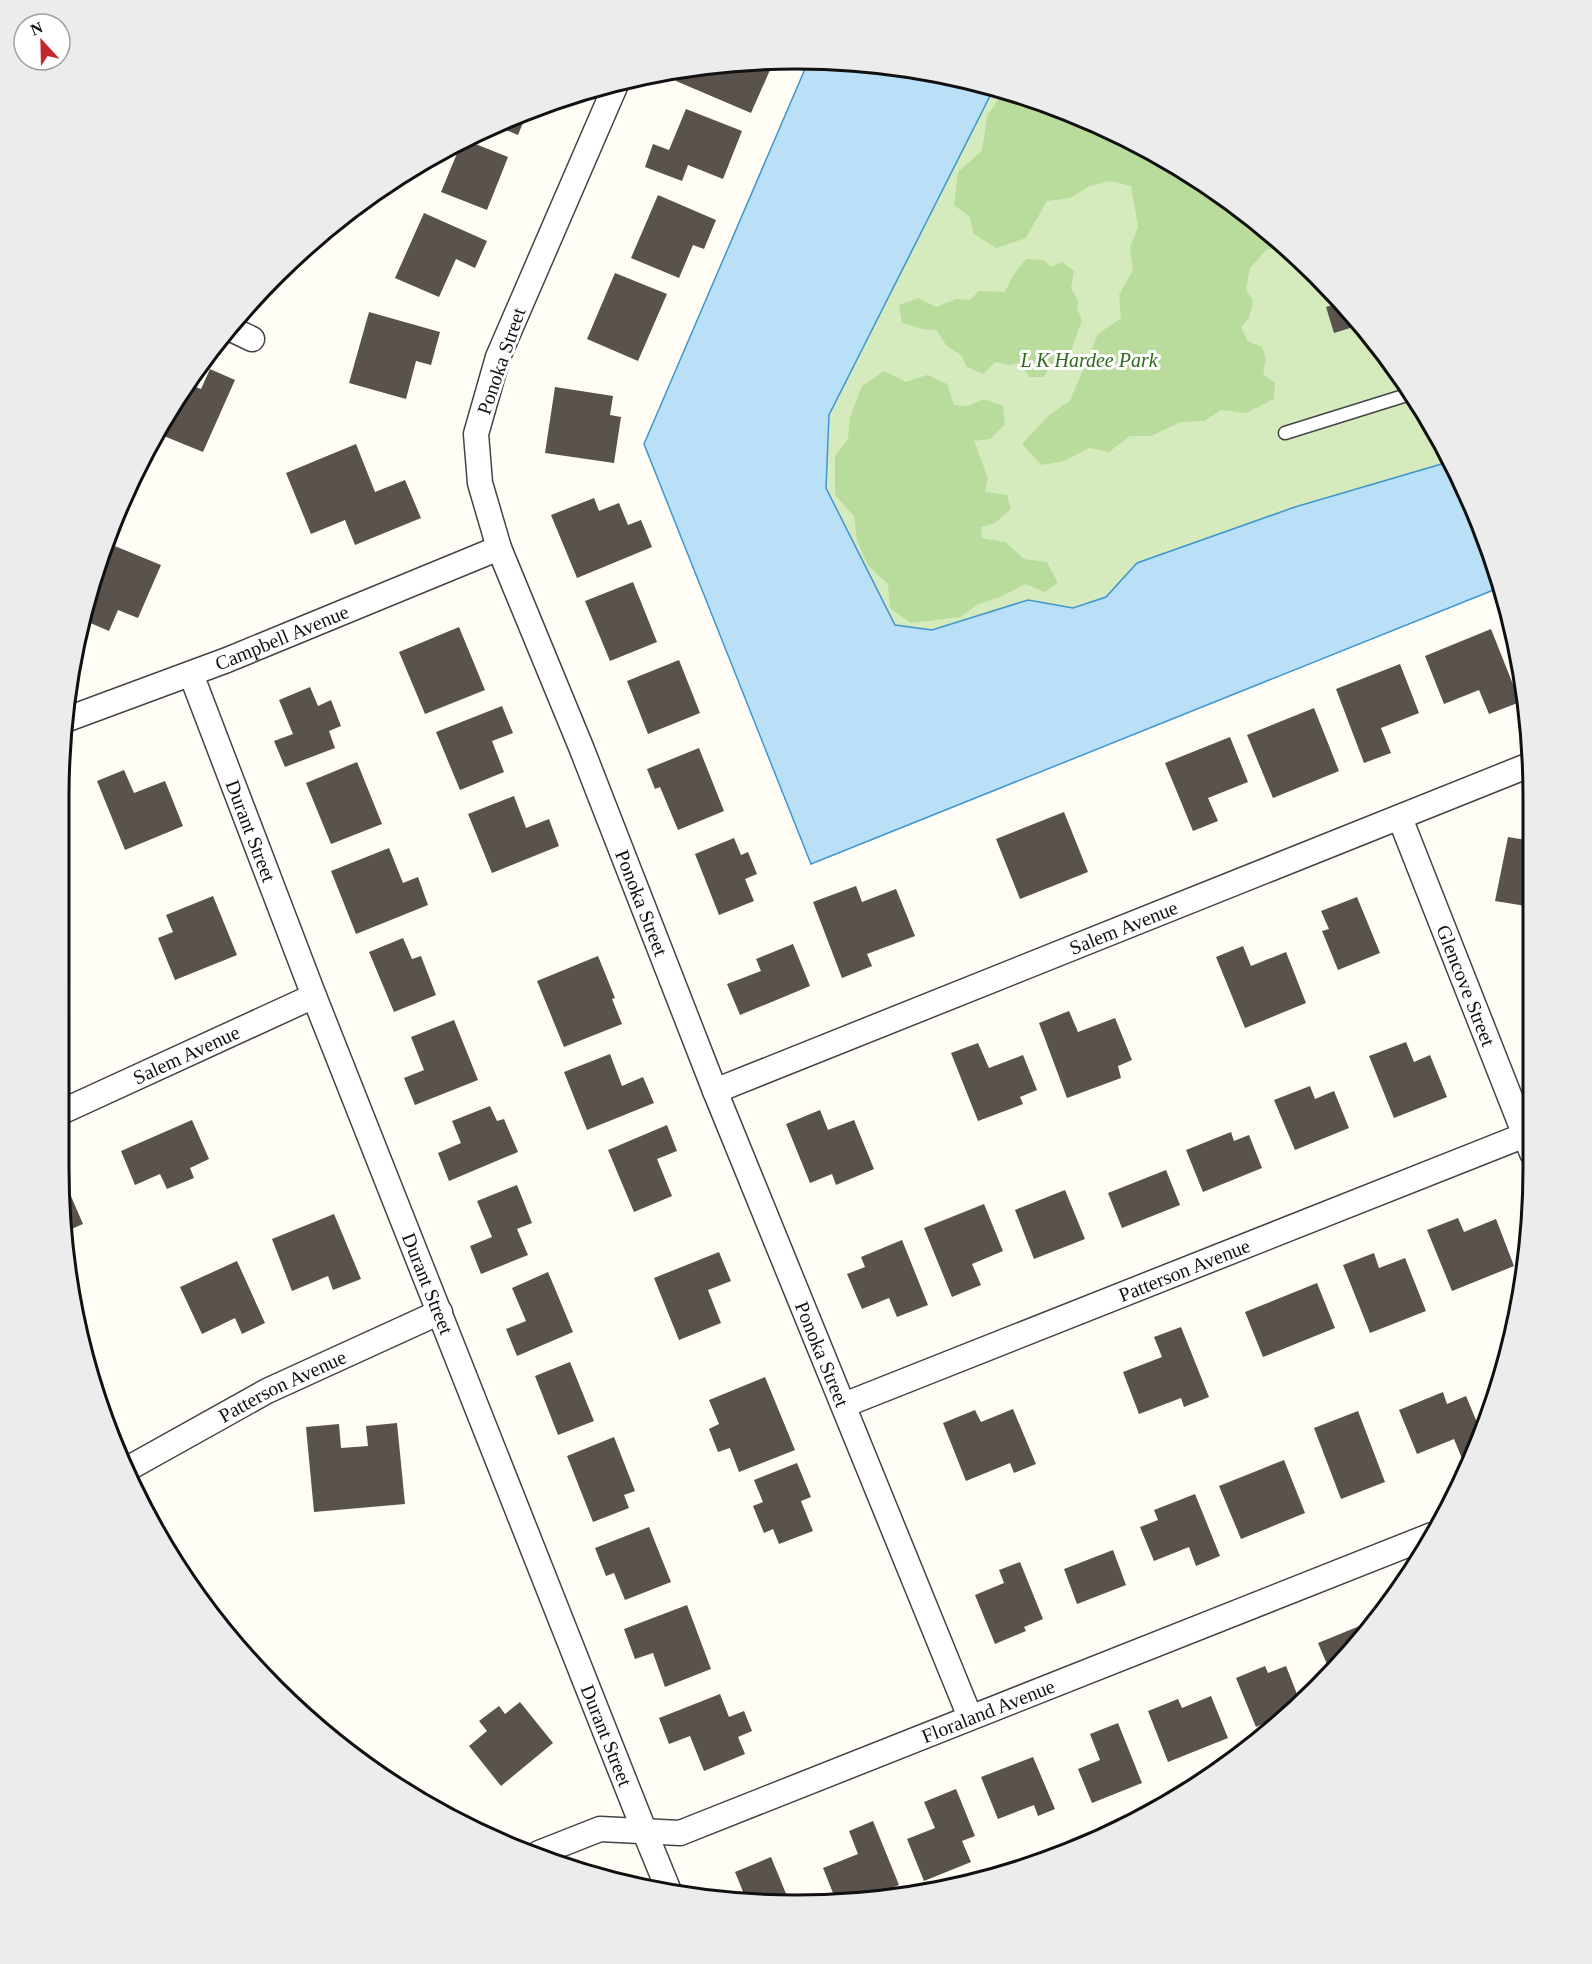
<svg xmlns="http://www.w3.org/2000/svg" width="1592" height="1964" font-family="Georgia,serif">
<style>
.green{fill:#d5ebbd}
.forest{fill:#b9dc9c}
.water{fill:#b9e0f7;stroke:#3f96cf;stroke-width:1.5}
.building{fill:#5a524d}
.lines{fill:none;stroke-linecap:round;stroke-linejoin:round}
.service-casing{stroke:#444;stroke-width:15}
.minor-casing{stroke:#444;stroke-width:27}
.service{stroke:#fff;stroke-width:12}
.minor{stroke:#fff;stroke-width:24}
.labels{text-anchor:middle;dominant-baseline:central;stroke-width:6;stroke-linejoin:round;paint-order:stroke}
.park-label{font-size:20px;font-style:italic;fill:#2f6b1f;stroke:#fff}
.street-label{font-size:20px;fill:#111;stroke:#fff}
.rim{fill:none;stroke:#111;stroke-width:3}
</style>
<rect width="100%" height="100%" fill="#fffdf5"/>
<!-- green -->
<path class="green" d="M 994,88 L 1033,98 L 1164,157 L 1282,241 L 1381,347 L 1452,461 L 1295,507 L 1137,563 L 1106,597 L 1072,608 L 1028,600 L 932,630 L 895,625 L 826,488 L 829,415 Z"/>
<!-- forest -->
<g class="forest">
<path d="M 1002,90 L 1033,98 L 1164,157 L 1282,241 L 1289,249 L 1267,249 L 1250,268 L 1246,289 L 1253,301 L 1249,318 L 1241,327 L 1248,341 L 1262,347 L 1266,359 L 1263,374 L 1275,383 L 1274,399 L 1246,413 L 1221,410 L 1204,421 L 1181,422 L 1151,436 L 1130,436 L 1109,452 L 1089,448 L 1064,461 L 1041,465 L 1022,444 L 1049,415 L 1070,401 L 1098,334 L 1121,318 L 1119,295 L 1133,270 L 1130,247 L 1138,227 L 1131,186 L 1109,181 L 1090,186 L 1070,198 L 1047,201 L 1026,238 L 996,248 L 974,234 L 970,217 L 954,205 L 958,172 L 982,151 L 987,116 L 1001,96 Z"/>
<path d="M 1026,259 L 1044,260 L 1051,267 L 1062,262 L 1074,271 L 1071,288 L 1078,301 L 1077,309 L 1082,320 L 1072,348 L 1075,358 L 1068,366 L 1050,365 L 1044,377 L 1029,377 L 1021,363 L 1008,365 L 995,362 L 983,374 L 967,367 L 961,355 L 947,346 L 936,330 L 923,329 L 902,323 L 899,305 L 918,298 L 936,307 L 956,299 L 970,300 L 979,291 L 1005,292 L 1012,277 Z"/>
<path d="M 884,371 L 906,382 L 927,375 L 947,384 L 954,405 L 968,406 L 984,399 L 1003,406 L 1005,424 L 990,439 L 974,441 L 988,478 L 985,492 L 1007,495 L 1011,509 L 995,523 L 981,527 L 982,538 L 1005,542 L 1024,559 L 1047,562 L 1058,583 L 1045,592 L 1025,584 L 1000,597 L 978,604 L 961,617 L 911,623 L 890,608 L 888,584 L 868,566 L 857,540 L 854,516 L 835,495 L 835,456 L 848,439 L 850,417 L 862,386 Z"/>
</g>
<!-- water -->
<path class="water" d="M 808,62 L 892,65 L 994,88 L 829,415 L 826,488 L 895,625 L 932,630 L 1028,600 L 1073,608 L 1106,597 L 1137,563 L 1295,507 L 1452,461 L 1457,470 L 1501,587 L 811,864 L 644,444 Z"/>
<!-- building -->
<g class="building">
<path d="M 747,60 L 774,61 L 751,113 L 676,81 L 680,71 Z"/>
<path d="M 686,109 L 742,131 L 723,179 L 688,165 L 682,181 L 645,167 L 653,144 L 669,150 Z"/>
<path d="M 527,113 L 518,135 L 494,125 L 508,120 Z"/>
<path d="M 463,139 L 508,157 L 487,210 L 441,192 Z"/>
<path d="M 658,195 L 716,220 L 704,249 L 693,245 L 679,278 L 631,258 Z"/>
<path d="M 424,213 L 487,241 L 475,268 L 456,259 L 439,297 L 395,278 Z"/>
<path d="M 615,273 L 667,294 L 638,361 L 587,339 Z"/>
<path d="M 1340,303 L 1360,325 L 1334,333 L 1326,307 Z"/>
<path d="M 369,312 L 440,332 L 431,365 L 416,361 L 406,399 L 349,383 Z"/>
<path d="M 210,369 L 235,380 L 203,452 L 159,434 L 158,438 L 153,436 L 188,384 L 201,389 Z"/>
<path d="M 555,387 L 613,396 L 610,415 L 621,417 L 614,463 L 545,453 Z"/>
<path d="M 356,444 L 375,492 L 405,480 L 421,518 L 355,545 L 345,520 L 311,534 L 286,473 Z"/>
<path d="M 594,498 L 599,511 L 619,503 L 628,525 L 641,520 L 652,547 L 577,578 L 551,515 Z"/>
<path d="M 105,542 L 161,565 L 138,618 L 118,610 L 109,631 L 81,619 L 89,597 L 87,596 Z"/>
<path d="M 633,582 L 657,642 L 610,661 L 585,601 Z"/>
<path d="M 459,627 L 485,690 L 425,714 L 399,652 Z"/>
<path d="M 1491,629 L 1520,702 L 1489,714 L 1479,690 L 1444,704 L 1425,656 Z"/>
<path d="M 679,660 L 700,713 L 648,734 L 627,681 Z"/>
<path d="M 1400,664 L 1419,713 L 1381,728 L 1391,753 L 1364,763 L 1336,689 Z"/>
<path d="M 310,687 L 318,706 L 331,700 L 341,726 L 329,731 L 335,748 L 285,767 L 274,741 L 293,734 L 279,700 Z"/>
<path d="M 502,706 L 513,733 L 492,741 L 504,772 L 460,790 L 436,732 Z"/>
<path d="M 1314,708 L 1339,771 L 1273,798 L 1247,735 Z"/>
<path d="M 1230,737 L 1248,782 L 1208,798 L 1218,821 L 1193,831 L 1165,763 Z"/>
<path d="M 699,748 L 724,811 L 678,830 L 660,787 L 655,789 L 647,769 Z"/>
<path d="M 357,762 L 382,824 L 331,844 L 306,783 Z"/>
<path d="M 124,770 L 134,793 L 165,781 L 183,826 L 125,850 L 97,781 Z"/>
<path d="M 514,796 L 526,828 L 549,819 L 559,846 L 492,873 L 468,814 Z"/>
<path d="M 1064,812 L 1088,872 L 1020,899 L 996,839 Z"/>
<path d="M 1508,837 L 1532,841 L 1532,907 L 1495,901 Z"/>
<path d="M 734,838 L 741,855 L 748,852 L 757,874 L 745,879 L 754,901 L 719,915 L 695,854 Z"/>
<path d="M 389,848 L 403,883 L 418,877 L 428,905 L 356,934 L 331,871 Z"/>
<path d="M 856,886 L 862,902 L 896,889 L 915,936 L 867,954 L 872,966 L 842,978 L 813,902 Z"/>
<path d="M 213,896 L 237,955 L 175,980 L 158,938 L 173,932 L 166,915 Z"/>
<path d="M 1357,897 L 1380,953 L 1338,970 L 1322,931 L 1329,929 L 1321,911 Z"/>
<path d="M 403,938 L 412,959 L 421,956 L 436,995 L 394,1012 L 369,952 Z"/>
<path d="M 793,944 L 810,986 L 740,1015 L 727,984 L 761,971 L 756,959 Z"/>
<path d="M 1243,946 L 1251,966 L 1286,952 L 1306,1003 L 1245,1028 L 1216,957 Z"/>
<path d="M 598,956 L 615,998 L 612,999 L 622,1024 L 564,1047 L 537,981 Z"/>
<path d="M 1069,1011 L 1078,1032 L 1115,1018 L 1132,1060 L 1118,1066 L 1121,1078 L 1067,1098 L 1039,1023 Z"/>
<path d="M 454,1020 L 478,1080 L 415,1105 L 404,1078 L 424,1070 L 411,1037 Z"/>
<path d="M 1406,1042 L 1414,1062 L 1430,1055 L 1447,1097 L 1394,1118 L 1369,1056 Z"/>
<path d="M 978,1043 L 989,1068 L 1023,1055 L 1037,1090 L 1020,1097 L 1023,1104 L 978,1121 L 951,1053 Z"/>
<path d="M 610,1054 L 622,1086 L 643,1077 L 654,1103 L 587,1130 L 564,1072 Z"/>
<path d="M 1310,1086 L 1315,1099 L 1334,1091 L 1349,1128 L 1295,1150 L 1274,1100 Z"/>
<path d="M 490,1106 L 497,1121 L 504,1119 L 518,1152 L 449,1181 L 438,1153 L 461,1143 L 452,1121 Z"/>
<path d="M 820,1110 L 828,1130 L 854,1120 L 874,1169 L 836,1185 L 832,1174 L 810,1183 L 786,1124 Z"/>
<path d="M 192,1120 L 209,1159 L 190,1168 L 194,1178 L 167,1189 L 160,1174 L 135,1185 L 121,1151 Z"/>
<path d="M 667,1125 L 677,1151 L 657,1159 L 672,1196 L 634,1212 L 608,1150 Z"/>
<path d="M 1231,1132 L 1234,1141 L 1249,1135 L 1262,1168 L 1203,1192 L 1186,1150 Z"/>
<path d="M 1166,1170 L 1180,1205 L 1122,1228 L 1108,1193 Z"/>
<path d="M 517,1185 L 532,1223 L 517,1229 L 528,1255 L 481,1274 L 470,1246 L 492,1237 L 477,1201 Z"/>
<path d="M 67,1187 L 83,1224 L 67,1231 L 61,1190 Z"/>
<path d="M 1065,1190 L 1085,1239 L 1034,1259 L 1015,1210 Z"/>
<path d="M 984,1204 L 1003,1251 L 972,1264 L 981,1285 L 952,1297 L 924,1228 Z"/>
<path d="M 334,1214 L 361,1279 L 333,1290 L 328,1276 L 292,1291 L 272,1239 Z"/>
<path d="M 1458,1218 L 1464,1232 L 1496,1219 L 1514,1266 L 1452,1291 L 1427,1230 Z"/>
<path d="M 902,1240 L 928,1305 L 897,1317 L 889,1298 L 862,1309 L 847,1274 L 865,1267 L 861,1257 Z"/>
<path d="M 719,1252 L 731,1281 L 708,1290 L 721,1323 L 679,1340 L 654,1278 Z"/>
<path d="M 1374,1253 L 1379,1268 L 1405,1258 L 1426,1311 L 1370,1333 L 1343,1265 Z"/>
<path d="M 237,1261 L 265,1323 L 242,1334 L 235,1318 L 202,1334 L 180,1287 Z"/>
<path d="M 548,1272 L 573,1332 L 517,1356 L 506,1329 L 526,1321 L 512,1288 Z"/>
<path d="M 1317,1283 L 1335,1328 L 1263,1357 L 1245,1312 Z"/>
<path d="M 1181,1327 L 1209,1397 L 1184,1407 L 1181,1398 L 1139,1414 L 1123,1372 L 1162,1357 L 1154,1337 Z"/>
<path d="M 570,1362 L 594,1421 L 558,1435 L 535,1376 Z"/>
<path d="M 765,1377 L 795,1450 L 739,1472 L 730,1448 L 718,1452 L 709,1429 L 719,1424 L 709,1400 Z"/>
<path d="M 1443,1392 L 1447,1404 L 1466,1396 L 1481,1432 L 1471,1458 L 1463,1461 L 1454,1439 L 1417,1454 L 1399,1410 Z"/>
<path d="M 1013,1409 L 1036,1464 L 1014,1473 L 1010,1463 L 966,1481 L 943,1423 L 975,1410 L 981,1422 Z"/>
<path d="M 1358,1411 L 1385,1482 L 1341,1499 L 1314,1428 Z"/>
<path d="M 397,1423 L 405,1504 L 314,1512 L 306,1427 L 339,1424 L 341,1448 L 368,1446 L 366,1426 Z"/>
<path d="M 614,1437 L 635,1491 L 624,1495 L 629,1508 L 593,1522 L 567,1456 Z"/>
<path d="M 1284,1460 L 1305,1513 L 1241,1539 L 1219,1486 Z"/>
<path d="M 797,1463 L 811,1497 L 801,1501 L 813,1531 L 779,1544 L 773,1529 L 764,1533 L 753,1506 L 763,1502 L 754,1480 Z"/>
<path d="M 1195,1494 L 1220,1556 L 1196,1566 L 1189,1547 L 1154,1561 L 1140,1527 L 1158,1520 L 1154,1510 Z"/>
<path d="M 649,1527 L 671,1582 L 625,1600 L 614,1573 L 606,1576 L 595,1548 Z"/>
<path d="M 1113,1550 L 1126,1585 L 1077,1604 L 1064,1569 Z"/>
<path d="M 1020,1562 L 1043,1619 L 1024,1627 L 1026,1631 L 995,1644 L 975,1595 L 1004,1583 L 999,1570 Z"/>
<path d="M 687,1605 L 711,1669 L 665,1687 L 653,1653 L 635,1659 L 624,1629 Z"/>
<path d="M 1362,1625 L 1365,1633 L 1329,1669 L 1318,1643 Z"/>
<path d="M 1265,1666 L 1268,1673 L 1286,1666 L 1299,1699 L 1273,1725 L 1271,1720 L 1256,1727 L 1236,1678 Z"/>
<path d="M 720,1694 L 729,1717 L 744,1711 L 752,1731 L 738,1737 L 745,1754 L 704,1771 L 690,1736 L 669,1744 L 659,1718 Z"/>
<path d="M 1211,1696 L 1228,1738 L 1168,1762 L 1148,1711 L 1178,1699 L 1182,1708 Z"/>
<path d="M 520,1702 L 553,1743 L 501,1786 L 469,1746 L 487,1731 L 479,1721 L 499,1706 L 505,1714 Z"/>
<path d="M 1118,1723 L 1142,1783 L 1092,1803 L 1078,1769 L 1100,1760 L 1090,1734 Z"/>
<path d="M 1033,1757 L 1055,1809 L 1038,1816 L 1034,1805 L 998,1819 L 981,1777 Z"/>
<path d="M 956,1789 L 975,1836 L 962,1841 L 971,1862 L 924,1881 L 907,1839 L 935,1828 L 924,1802 Z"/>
<path d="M 873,1821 L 899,1885 L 871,1896 L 855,1897 L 854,1893 L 835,1898 L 823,1868 L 858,1854 L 849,1831 Z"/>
<path d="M 771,1857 L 789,1901 L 748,1904 L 735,1872 Z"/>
</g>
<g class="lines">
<defs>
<path id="service" d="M 1285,433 L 1410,394"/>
<g id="minor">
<path id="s1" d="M 617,82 L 498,357 L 476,434 L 480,483 L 499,548 L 581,747 L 715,1091 L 970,1717"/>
<path d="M 229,328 L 252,339"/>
<path id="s2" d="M 191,674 L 314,996 L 644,1830 L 669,1891"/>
<path id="s3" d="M 65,720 L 227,660 L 499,548"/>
<path id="s4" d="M 1400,818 L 1532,1153"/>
<path id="s5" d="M 715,1091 L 1532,764"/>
<path id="s6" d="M 59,1113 L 314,996"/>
<path id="s7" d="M 844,1405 L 1525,1135"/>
<path id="s8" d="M 129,1468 L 267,1391 L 440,1312"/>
<path id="s9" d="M 539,1853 L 600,1829 L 680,1833 L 1432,1535"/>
</g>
</defs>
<!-- service casing -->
<use href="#service" class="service-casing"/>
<!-- minor casing -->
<use href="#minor" class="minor-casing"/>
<!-- service -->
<use href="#service" class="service"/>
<!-- minor -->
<use href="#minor" class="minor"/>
</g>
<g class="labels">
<!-- park labels -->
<g class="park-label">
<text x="1089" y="360">L K Hardee Park</text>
</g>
<!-- street labels -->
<g class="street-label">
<text transform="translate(501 361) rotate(-71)">Ponoka Street</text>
<text stroke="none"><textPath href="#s3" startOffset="232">Campbell Avenue</textPath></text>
<text stroke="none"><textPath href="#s2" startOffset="168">Durant Street</textPath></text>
<text stroke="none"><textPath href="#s1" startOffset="879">Ponoka Street</textPath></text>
<text stroke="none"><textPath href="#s5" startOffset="440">Salem Avenue</textPath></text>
<text stroke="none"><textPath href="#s4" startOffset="180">Glencove Street</textPath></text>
<text stroke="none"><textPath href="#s6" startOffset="140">Salem Avenue</textPath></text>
<text stroke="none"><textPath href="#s7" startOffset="366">Patterson Avenue</textPath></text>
<text stroke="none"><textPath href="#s2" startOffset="654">Durant Street</textPath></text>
<text stroke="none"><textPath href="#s1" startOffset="1365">Ponoka Street</textPath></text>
<text stroke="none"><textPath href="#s8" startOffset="174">Patterson Avenue</textPath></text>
<text stroke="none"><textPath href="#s9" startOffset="477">Floraland Avenue</textPath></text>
<text stroke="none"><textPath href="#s2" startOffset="1140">Durant Street</textPath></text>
</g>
</g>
<!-- crop -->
<path d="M0 0H1592V1964H0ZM796 69H796A727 727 0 0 1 1523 796V1168A727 727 0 0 1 796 1895H796A727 727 0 0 1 69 1168V796A727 727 0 0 1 796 69Z" fill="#ececec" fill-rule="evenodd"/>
<path class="rim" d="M796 69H796A727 727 0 0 1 1523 796V1168A727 727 0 0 1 796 1895H796A727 727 0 0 1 69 1168V796A727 727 0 0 1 796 69Z"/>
<!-- north arrow -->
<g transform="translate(42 42) rotate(338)"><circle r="28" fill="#ffffff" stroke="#a0a0a0" stroke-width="1.5"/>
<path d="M0-4.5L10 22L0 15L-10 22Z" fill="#c4262e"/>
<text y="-9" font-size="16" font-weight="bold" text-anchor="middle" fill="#111111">N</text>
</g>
</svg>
